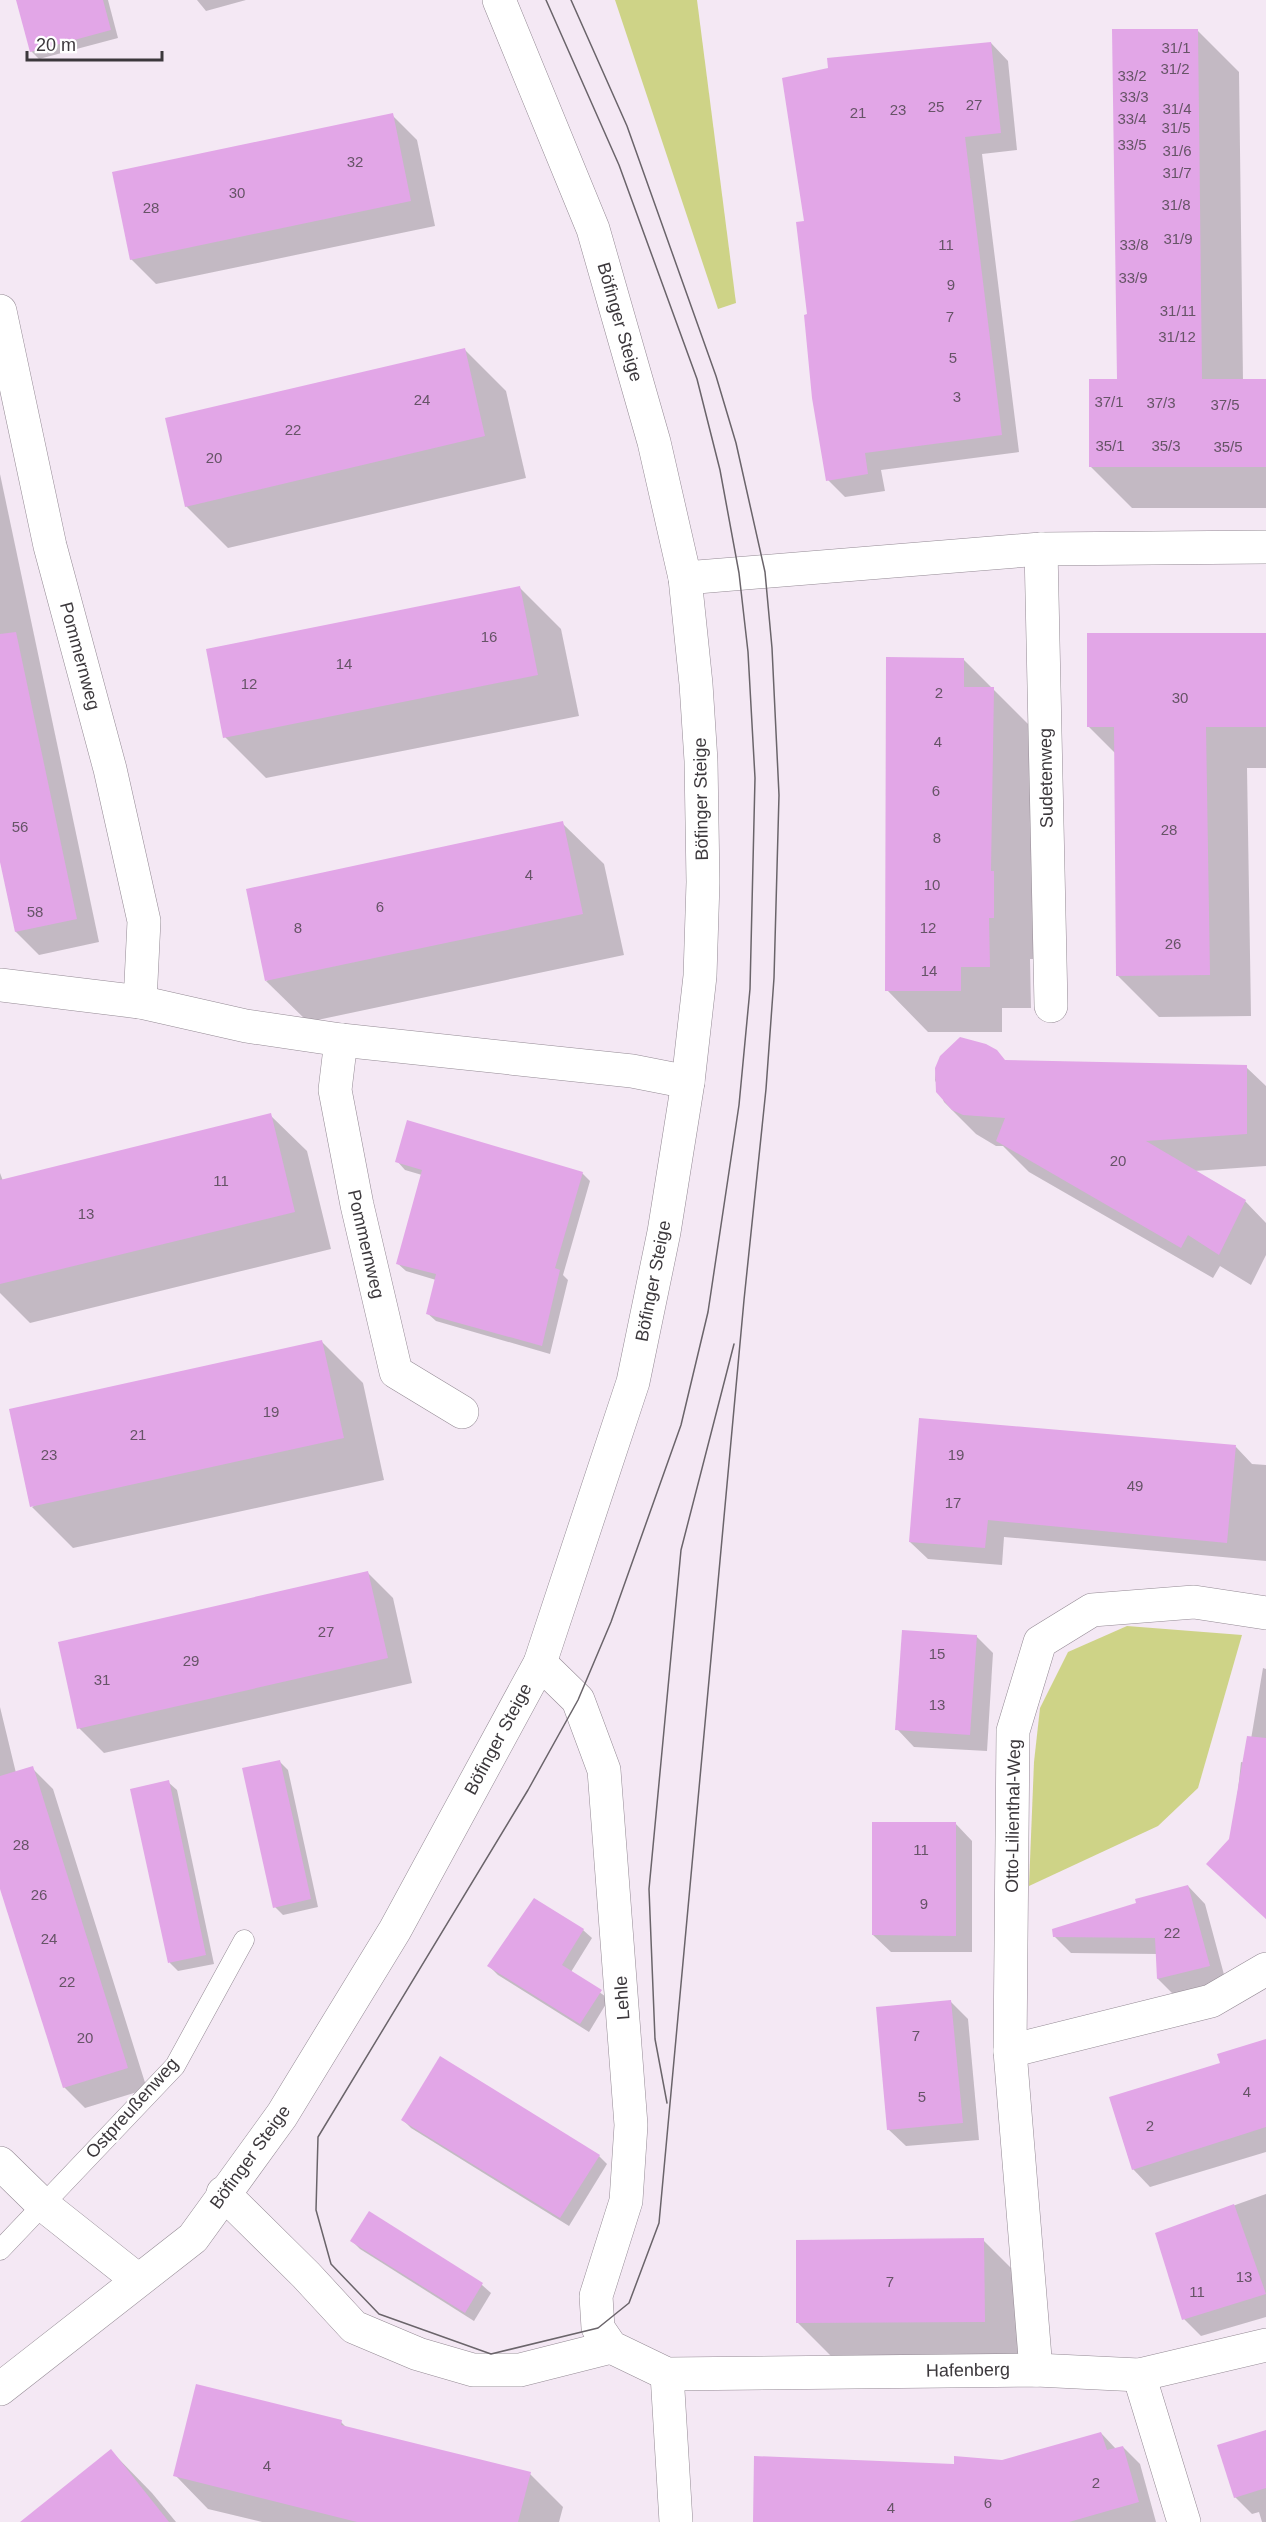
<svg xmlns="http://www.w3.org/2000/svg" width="1266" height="2522" font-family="Helvetica,sans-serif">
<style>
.green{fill:#ced387}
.shadow{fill:#0003}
.building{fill:#e2a6e7}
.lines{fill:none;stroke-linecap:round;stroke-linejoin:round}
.service-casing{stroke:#948a94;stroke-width:21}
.minor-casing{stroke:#948a94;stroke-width:34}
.service{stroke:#fff;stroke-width:20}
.minor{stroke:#fff;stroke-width:33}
.tram{stroke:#6a646a;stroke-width:1.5}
.labels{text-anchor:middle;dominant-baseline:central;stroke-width:4.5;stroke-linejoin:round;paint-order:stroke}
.number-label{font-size:15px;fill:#665467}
.street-label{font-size:18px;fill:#3c383c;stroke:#fff}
</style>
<rect width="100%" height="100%" fill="#f4e8f4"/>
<!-- green -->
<g class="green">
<path d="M 615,0 L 697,0 L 736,303 L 718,309 Z"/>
<path d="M 1127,1626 L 1242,1635 L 1198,1788 L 1158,1826 L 1029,1886 L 1034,1762 L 1040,1708 L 1068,1652 Z"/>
</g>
<!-- shadow -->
<g class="shadow">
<path d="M 17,0 L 108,0 L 118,38 L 39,59 L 31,51 Z"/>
<path d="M 197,0 L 246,0 L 206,11 Z"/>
<path d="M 1197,30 L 1239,72 L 1243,381 L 1266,381 L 1266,508 L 1132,508 L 1090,466 L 1118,381 Z"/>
<path d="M 991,43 L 1008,61 L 1017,150 L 982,154 L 1019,452 L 881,470 L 885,491 L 845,497 L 828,480 L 809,316 L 806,222 Z"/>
<path d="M 392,115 L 417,140 L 435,226 L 156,284 L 131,259 Z"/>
<path d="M 464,349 L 506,391 L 526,478 L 228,548 L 186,506 Z"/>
<path d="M 0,474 L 99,942 L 39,955 L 16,932 L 0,855 Z"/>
<path d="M 520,588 L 561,629 L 579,716 L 266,778 L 225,737 Z"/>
<path d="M 1266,635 L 1266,768 L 1247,768 L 1251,1016 L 1159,1017 L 1118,976 L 1115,753 L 1089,727 Z"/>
<path d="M 963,659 L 1034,730 L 1032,911 L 1035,914 L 1035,959 L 1030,959 L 1031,1008 L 1002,1008 L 1002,1032 L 928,1032 L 887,990 Z"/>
<path d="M 562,823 L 604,864 L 624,955 L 308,1022 L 266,981 Z"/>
<path d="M 1246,1067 L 1266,1086 L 1266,1166 L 1194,1171 L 1245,1201 L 1266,1223 L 1266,1255 L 1251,1285 L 1220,1266 L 1213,1278 L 1029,1172 L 1003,1146 L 996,1146 L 976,1134 L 944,1102 L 935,1080 L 936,1068 Z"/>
<path d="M 270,1115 L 307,1151 L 331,1249 L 30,1323 L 0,1293 L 0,1173 L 3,1181 Z"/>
<path d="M 397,1161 L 582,1173 L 590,1181 L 563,1275 L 568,1280 L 550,1354 L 436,1321 L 427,1313 L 436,1280 L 406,1271 L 397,1263 L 422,1175 L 405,1170 Z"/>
<path d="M 322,1342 L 363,1383 L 384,1480 L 73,1548 L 32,1507 Z"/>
<path d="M 1236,1447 L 1252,1464 L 1266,1465 L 1266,1561 L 1004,1537 L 1002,1565 L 928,1559 L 910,1542 Z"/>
<path d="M 368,1573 L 393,1598 L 412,1683 L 104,1753 L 79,1728 Z"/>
<path d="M 976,1636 L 993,1653 L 987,1751 L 914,1747 L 897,1729 Z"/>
<path d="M 1263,1668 L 1266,1669 L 1266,1919 L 1243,1826 L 1235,1818 L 1241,1762 L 1247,1763 Z"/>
<path d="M 0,1707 L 16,1773 L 32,1768 L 53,1789 L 147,2089 L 85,2108 L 64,2087 L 0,1884 Z"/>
<path d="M 280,1762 L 288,1770 L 318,1907 L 283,1915 L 275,1907 Z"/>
<path d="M 168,1782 L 177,1790 L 214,1964 L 178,1971 L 170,1963 Z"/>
<path d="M 955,1823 L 972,1841 L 972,1952 L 891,1952 L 873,1935 Z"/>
<path d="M 1188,1886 L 1205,1904 L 1226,1982 L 1175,1996 L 1158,1979 L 1157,1954 L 1071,1953 L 1054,1936 Z"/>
<path d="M 583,1930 L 592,1938 L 571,1972 L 609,1999 L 589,2032 L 498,1975 L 489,1966 Z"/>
<path d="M 951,2002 L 968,2019 L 979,2140 L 906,2146 L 888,2129 Z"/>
<path d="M 1266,2040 L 1266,2152 L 1150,2187 L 1133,2169 L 1222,2064 Z"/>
<path d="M 403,2120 L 599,2156 L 607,2164 L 569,2226 L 411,2128 Z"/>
<path d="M 1266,2194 L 1266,2317 L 1201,2336 L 1184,2319 L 1157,2233 Z"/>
<path d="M 370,2213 L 482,2285 L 491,2293 L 474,2321 L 360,2249 L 352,2241 Z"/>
<path d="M 983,2240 L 1025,2282 L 1026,2363 L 839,2364 L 798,2323 Z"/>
<path d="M 341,2422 L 347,2428 L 530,2474 L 563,2507 L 559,2522 L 262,2522 L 208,2509 L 175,2475 Z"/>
<path d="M 1266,2430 L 1266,2522 L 1262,2522 L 1259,2512 L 1252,2514 L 1235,2497 Z"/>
<path d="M 1101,2433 L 1116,2449 L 1123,2447 L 1140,2464 L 1156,2522 L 755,2522 L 955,2465 L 1003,2462 Z"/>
<path d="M 111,2451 L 152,2493 L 176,2522 L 23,2522 Z"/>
</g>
<!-- building -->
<g class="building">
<path d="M 16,0 L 103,0 L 111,30 L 30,52 Z"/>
<path d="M 1112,29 L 1198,29 L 1202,379 L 1266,379 L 1266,467 L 1089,467 L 1089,379 L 1117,379 Z"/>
<path d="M 991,42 L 1001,133 L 965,137 L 1002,435 L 865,453 L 868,474 L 826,481 L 812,398 L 804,315 L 807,314 L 796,222 L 804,221 L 782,78 L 828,68 L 827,58 Z"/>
<path d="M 393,113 L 411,201 L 130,260 L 112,172 Z"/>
<path d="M 465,348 L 485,436 L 185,507 L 165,418 Z"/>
<path d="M 520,586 L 538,675 L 223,738 L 206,649 Z"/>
<path d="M 16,632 L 77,919 L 15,932 L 0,862 L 0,634 Z"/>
<path d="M 1087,633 L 1266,633 L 1266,727 L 1206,727 L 1210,975 L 1116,976 L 1114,727 L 1087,727 Z"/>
<path d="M 886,657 L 964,658 L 964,687 L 994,687 L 991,871 L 994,871 L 994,918 L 989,918 L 990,967 L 961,967 L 961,991 L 885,991 Z"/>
<path d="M 563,821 L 583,914 L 265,981 L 246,889 Z"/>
<path d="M 960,1037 L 986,1044 L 997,1050 L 1005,1060 L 1247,1065 L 1247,1134 L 1146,1141 L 1246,1200 L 1219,1255 L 1188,1235 L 1181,1248 L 996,1141 L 1005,1118 L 963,1115 L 952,1110 L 936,1092 L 935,1068 L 940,1056 Z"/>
<path d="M 271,1113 L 295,1212 L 0,1284 L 0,1180 Z"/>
<path d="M 407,1120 L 583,1172 L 555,1268 L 560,1270 L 542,1346 L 426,1314 L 436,1274 L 396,1264 L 422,1170 L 395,1162 Z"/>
<path d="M 322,1340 L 344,1438 L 30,1507 L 9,1409 Z"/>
<path d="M 919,1418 L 1236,1445 L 1227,1543 L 988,1520 L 985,1548 L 909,1542 Z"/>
<path d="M 368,1571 L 388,1658 L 77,1729 L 58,1642 Z"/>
<path d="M 902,1630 L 977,1635 L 970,1735 L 895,1730 Z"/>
<path d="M 1247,1736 L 1266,1738 L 1266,1919 L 1206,1864 L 1229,1839 Z"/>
<path d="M 280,1760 L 311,1899 L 273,1908 L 242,1768 Z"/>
<path d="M 33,1766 L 128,2068 L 63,2088 L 0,1889 L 0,1776 Z"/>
<path d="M 169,1780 L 206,1955 L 168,1963 L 130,1789 Z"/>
<path d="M 872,1822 L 956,1822 L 956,1936 L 872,1935 Z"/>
<path d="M 1188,1885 L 1210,1966 L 1157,1979 L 1155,1938 L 1053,1937 L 1052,1929 L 1136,1903 L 1135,1899 Z"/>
<path d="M 534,1898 L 584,1929 L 562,1965 L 602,1990 L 580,2024 L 487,1966 Z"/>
<path d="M 951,2000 L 963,2123 L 887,2130 L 876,2007 Z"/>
<path d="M 1266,2039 L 1266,2127 L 1132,2170 L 1109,2097 L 1220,2063 L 1217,2054 Z"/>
<path d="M 440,2056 L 600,2155 L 560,2218 L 401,2120 Z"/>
<path d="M 1234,2204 L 1266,2294 L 1182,2320 L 1155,2233 Z"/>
<path d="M 369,2211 L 483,2283 L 465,2313 L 350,2241 Z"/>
<path d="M 984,2238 L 985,2322 L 796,2323 L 796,2240 Z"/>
<path d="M 196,2384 L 342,2420 L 341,2425 L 531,2472 L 518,2522 L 357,2522 L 173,2476 Z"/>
<path d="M 1266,2430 L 1266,2488 L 1234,2498 L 1217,2445 Z"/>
<path d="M 1101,2432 L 1107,2450 L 1123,2446 L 1139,2502 L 1069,2522 L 753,2522 L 754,2456 L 954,2464 L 954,2456 L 1002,2460 Z"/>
<path d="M 111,2449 L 169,2522 L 20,2522 Z"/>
</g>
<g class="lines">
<defs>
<path id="service" d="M 0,2250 L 175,2066 L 244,1940"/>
<g id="minor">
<path d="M 0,311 L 50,546 L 110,769 L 144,921 L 140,1002"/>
<path d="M 1041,549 L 1051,1006"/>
<path d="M 685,578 L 1041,549 L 1266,547"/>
<path d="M 0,985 L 140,1002 L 246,1026 L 341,1040 L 632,1071 L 688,1082"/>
<path d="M 341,1040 L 335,1090 L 357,1205 L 396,1372 L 462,1412"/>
<path d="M 540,1663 L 578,1700 L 604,1770 L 631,2125 L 626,2201 L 596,2296 L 598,2328 L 611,2347 L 667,2374 L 1036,2370 L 1139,2375 L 1266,2345"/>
<path d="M 1010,2051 L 1211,2001 L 1266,1969"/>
<path d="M 0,2163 L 42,2204 L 138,2280"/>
<path d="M 223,2193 L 306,2275 L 354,2327 L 418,2354 L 473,2370 L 520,2370 L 611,2347"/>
<path d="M 1036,2370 L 1010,2051 L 1013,1731 L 1040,1642 L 1092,1610 L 1194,1602 L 1266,1613"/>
<path d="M 667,2374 L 676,2522"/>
<path d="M 1139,2375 L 1184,2522"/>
<path d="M 0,2389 L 193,2238 L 282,2115 L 395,1930 L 540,1663 L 633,1382 L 664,1232 L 688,1082 L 700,976 L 703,882 L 701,761 L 696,684 L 685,578 L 654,442 L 593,229 L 499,0"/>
</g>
</defs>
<!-- service casing -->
<use href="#service" class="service-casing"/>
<!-- minor casing -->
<use href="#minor" class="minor-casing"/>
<!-- service -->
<use href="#service" class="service"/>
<!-- minor -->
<use href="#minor" class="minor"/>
<!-- tram -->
<g class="tram">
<path d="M 546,0 L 619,165 L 697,379 L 720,470 L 739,573 L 748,652 L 755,778 L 750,989 L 739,1105 L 708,1312 L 681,1425 L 611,1622 L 578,1700 L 528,1790 L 318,2137 L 316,2210 L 331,2264 L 379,2314 L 491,2354 L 598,2328 L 629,2303 L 659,2223 L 744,1300 L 766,1089 L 774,978 L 779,795 L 772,648 L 765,572 L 736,443 L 716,376 L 627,126 L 571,0"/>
<path d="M 667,2103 L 655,2039 L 649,1889 L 681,1550 L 734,1344"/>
</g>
</g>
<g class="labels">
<!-- number labels -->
<g class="number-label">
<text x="1176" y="47">31/1</text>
<text x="1175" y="68">31/2</text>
<text x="1132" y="75">33/2</text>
<text x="1134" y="96">33/3</text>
<text x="974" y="104">27</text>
<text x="936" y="106">25</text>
<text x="1177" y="108">31/4</text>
<text x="898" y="109">23</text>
<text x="858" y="112">21</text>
<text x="1132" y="118">33/4</text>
<text x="1176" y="127">31/5</text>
<text x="1132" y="144">33/5</text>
<text x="1177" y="150">31/6</text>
<text x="355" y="161">32</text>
<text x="1177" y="172">31/7</text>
<text x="237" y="192">30</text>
<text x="1176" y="204">31/8</text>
<text x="151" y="207">28</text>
<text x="1178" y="238">31/9</text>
<text x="946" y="244">11</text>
<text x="1134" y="244">33/8</text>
<text x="1133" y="277">33/9</text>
<text x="951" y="284">9</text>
<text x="1178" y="310">31/11</text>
<text x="950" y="316">7</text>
<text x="1177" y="336">31/12</text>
<text x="953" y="357">5</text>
<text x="957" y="396">3</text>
<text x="422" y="399">24</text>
<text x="1109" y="401">37/1</text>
<text x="1161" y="402">37/3</text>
<text x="1225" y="404">37/5</text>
<text x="293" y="429">22</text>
<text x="1110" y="445">35/1</text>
<text x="1166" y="445">35/3</text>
<text x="1228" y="446">35/5</text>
<text x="214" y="457">20</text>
<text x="489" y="636">16</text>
<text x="344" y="663">14</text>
<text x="249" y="683">12</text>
<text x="939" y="692">2</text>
<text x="1180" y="697">30</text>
<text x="938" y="741">4</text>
<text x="936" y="790">6</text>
<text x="20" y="826">56</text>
<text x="1169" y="829">28</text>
<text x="937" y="837">8</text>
<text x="529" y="874">4</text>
<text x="932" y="884">10</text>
<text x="380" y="906">6</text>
<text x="35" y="911">58</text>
<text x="298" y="927">8</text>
<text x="928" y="927">12</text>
<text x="1173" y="943">26</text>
<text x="929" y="970">14</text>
<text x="1118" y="1160">20</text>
<text x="221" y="1180">11</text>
<text x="86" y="1213">13</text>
<text x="271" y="1411">19</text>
<text x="138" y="1434">21</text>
<text x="49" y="1454">23</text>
<text x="956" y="1454">19</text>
<text x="1135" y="1485">49</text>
<text x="953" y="1502">17</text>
<text x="326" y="1631">27</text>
<text x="937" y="1653">15</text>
<text x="191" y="1660">29</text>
<text x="102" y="1679">31</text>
<text x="937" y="1704">13</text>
<text x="21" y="1844">28</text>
<text x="921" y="1849">11</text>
<text x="39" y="1894">26</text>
<text x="924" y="1903">9</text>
<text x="1172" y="1932">22</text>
<text x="49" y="1938">24</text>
<text x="67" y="1981">22</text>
<text x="916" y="2035">7</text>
<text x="85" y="2037">20</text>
<text x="1247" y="2091">4</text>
<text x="922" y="2096">5</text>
<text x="1150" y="2125">2</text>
<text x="1244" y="2276">13</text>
<text x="890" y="2281">7</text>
<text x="1197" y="2291">11</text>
<text x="267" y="2465">4</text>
<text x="1096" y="2482">2</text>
<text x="988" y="2502">6</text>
<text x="891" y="2507">4</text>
</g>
<!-- street labels -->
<g class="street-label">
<text transform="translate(620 322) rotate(74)">Böfinger Steige</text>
<text transform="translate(80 656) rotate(75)">Pommernweg</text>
<text transform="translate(1046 778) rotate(-91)">Sudetenweg</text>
<text transform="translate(701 799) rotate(-91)">Böfinger Steige</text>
<text transform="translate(366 1244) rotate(77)">Pommernweg</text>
<text transform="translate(653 1281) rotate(-79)">Böfinger Steige</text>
<text transform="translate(498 1739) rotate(-62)">Böfinger Steige</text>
<text transform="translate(1013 1816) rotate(-89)">Otto-Lilienthal-Weg</text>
<text transform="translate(622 1998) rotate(-94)">Lehle</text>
<text transform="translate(132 2108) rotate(-48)">Ostpreußenweg</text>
<text transform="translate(250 2157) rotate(-54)">Böfinger Steige</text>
<text transform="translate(968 2370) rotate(-1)">Hafenberg</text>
</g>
</g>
<!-- scale -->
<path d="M27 51v9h135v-9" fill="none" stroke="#3c383c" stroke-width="3"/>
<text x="36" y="51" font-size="18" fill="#3c383c" stroke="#ffffff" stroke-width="4.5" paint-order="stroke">20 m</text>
</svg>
